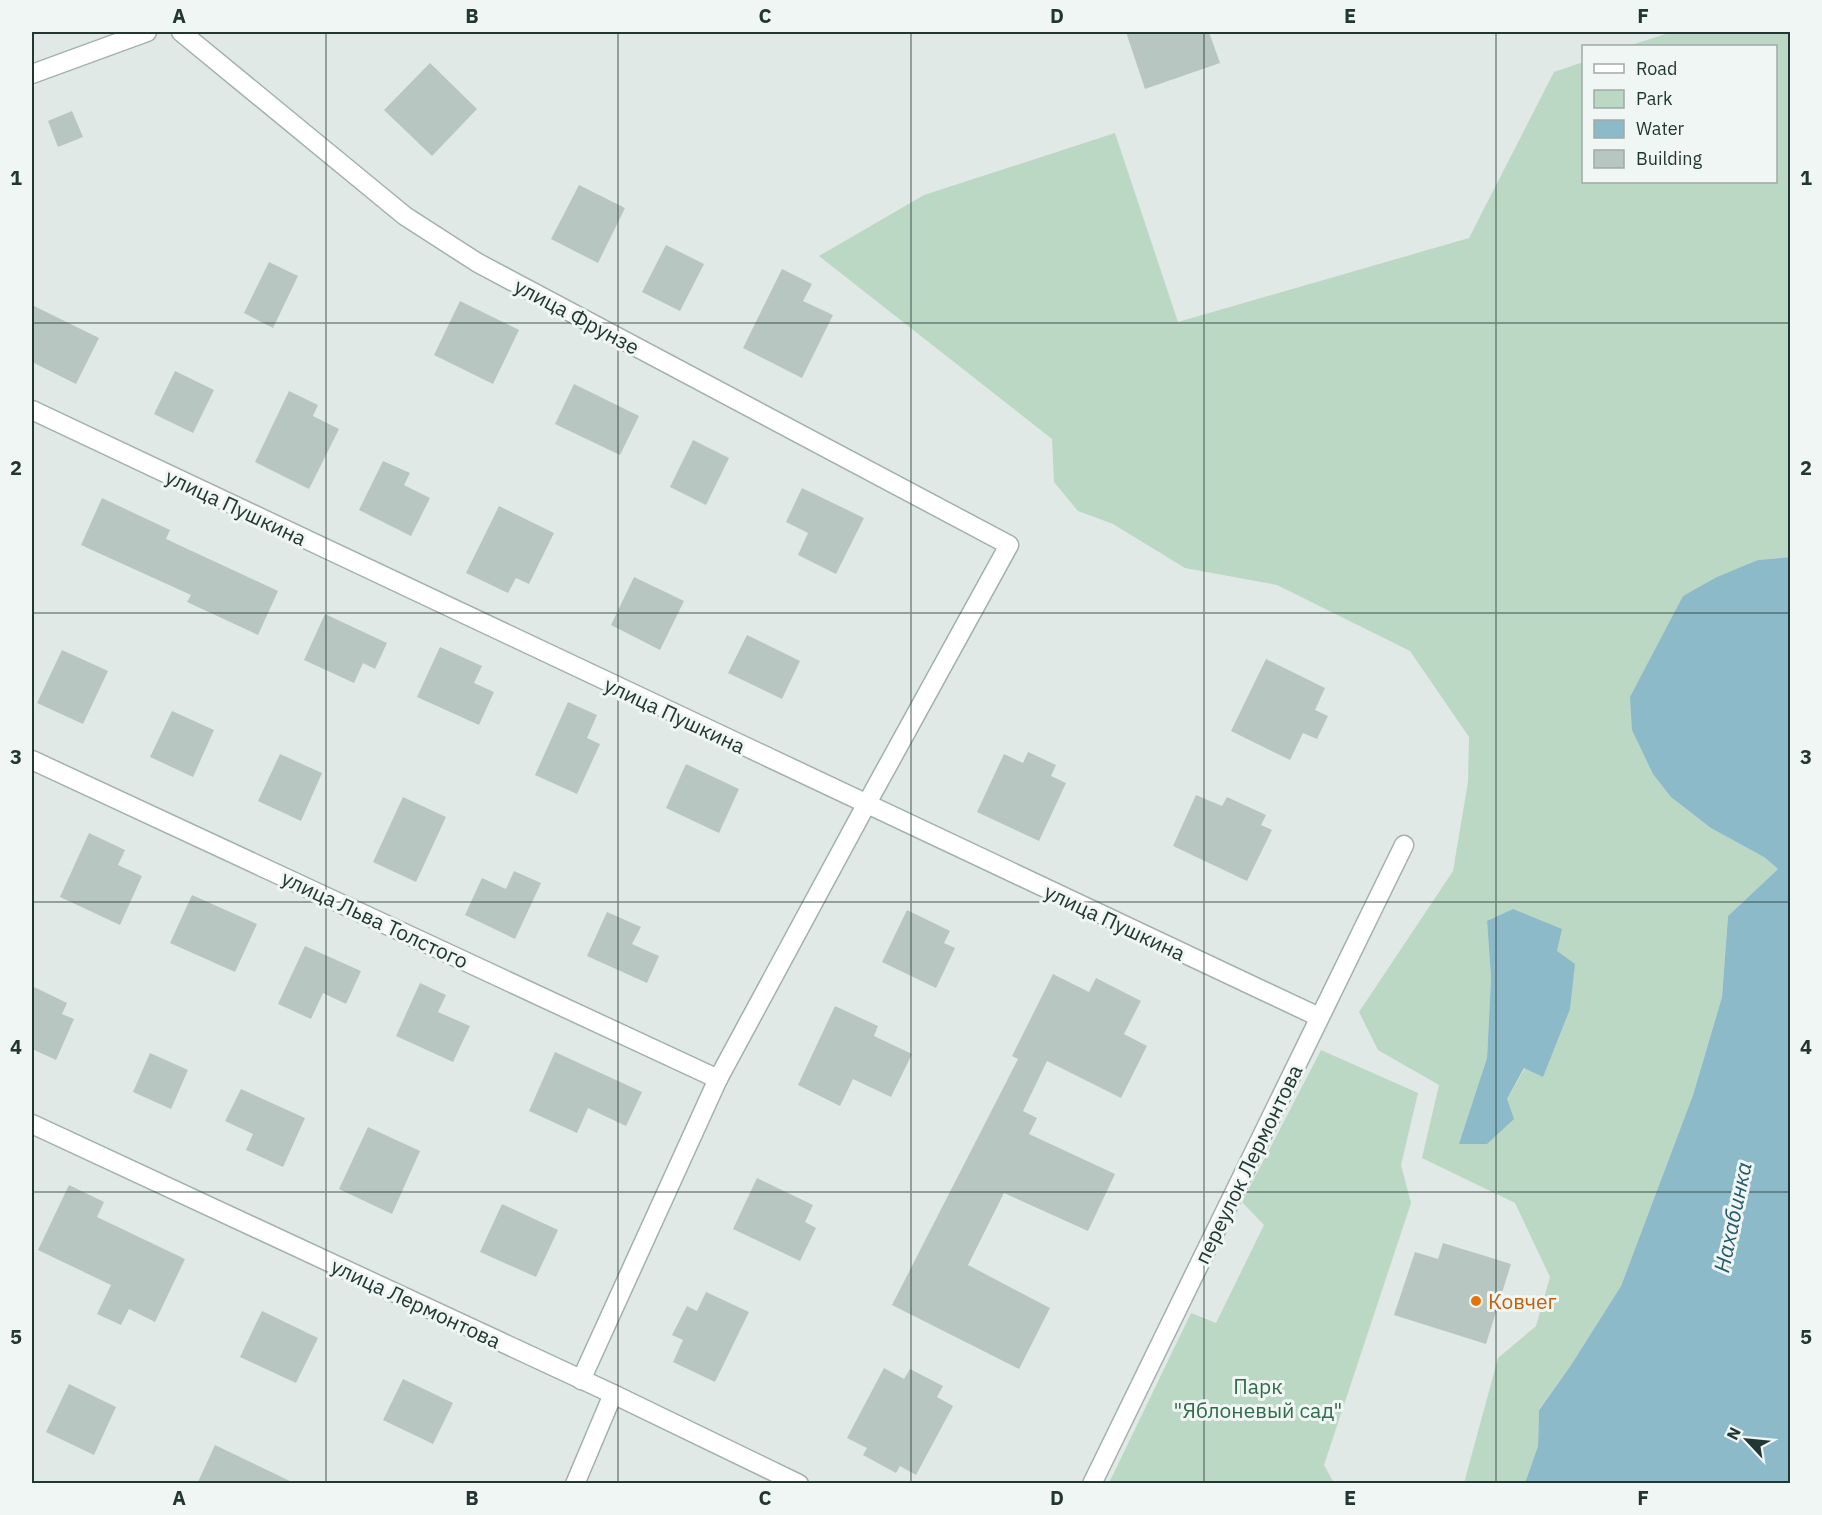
<svg xmlns="http://www.w3.org/2000/svg" width="1822" height="1515" font-family="'IBM Plex Sans',sans-serif">
<style>
.green{fill:#bbd8c5;fill-rule:evenodd}
.water{fill:#8dbac9}
.building{fill:#b8c6c2}
.lines{fill:none;stroke-linecap:round;stroke-linejoin:round}
.minor-casing{stroke:#a3b0ad;stroke-width:21}
.minor{stroke:#fff;stroke-width:18}
.grid{fill:none;stroke:#223733;stroke-width:1.5;stroke-opacity:0.55}
.food-dot{fill:#e8710a;stroke:#f0f6f3;stroke-width:2}
.labels{text-anchor:middle;dominant-baseline:central;stroke-width:6;stroke-linejoin:round;paint-order:stroke}
.street-label{font-size:21px;fill:#223733;stroke:#f0f6f3}
.food-label{font-size:21px;fill:#c56008;stroke:#f0f6f3;text-anchor:start}
.park-label{font-size:21px;fill:#316a4c;stroke:#f0f6f3}
.water-label{font-size:22px;font-style:italic;fill:#235a6c;stroke:#f0f6f3}
.neatline{fill:none;stroke:#223733;stroke-width:2}
.grid-label{font-size:20px;text-anchor:middle;font-weight:bold;fill:#223733}
</style>
<rect width="100%" height="100%" fill="#e0e9e6"/>
<!-- green -->
<g class="green">
<path d="M 1672,32 L 1790,32 L 1790,557 L 1758,560 L 1683,596 L 1665,634 L 1764,857 L 1778,869 L 1728,916 L 1722,997 L 1693,1095 L 1621,1286 L 1571,1365 L 1539,1409 L 1538,1446 L 1525,1483 L 1464,1483 L 1498,1358 L 1536,1326 L 1550,1277 L 1515,1203 L 1422,1158 L 1439,1085 L 1378,1050 L 1359,1012 L 1453,871 L 1468,782 L 1469,737 L 1410,651 L 1277,585 L 1185,568 L 1113,524 L 1078,511 L 1054,482 L 1052,439 L 819,256 L 924,195 L 1115,133 L 1178,322 L 1469,238 L 1554,72 L 1583,62 L 1584,182 L 1776,182 L 1776,46 L 1628,46 ZM 1487,921 L 1547,924 L 1561,929 L 1557,951 L 1542,1076 L 1525,1068 L 1507,1099 L 1460,1143 L 1487,1058 L 1491,978 Z"/>
<path d="M 1321,1050 L 1418,1093 L 1401,1165 L 1411,1203 L 1324,1465 L 1334,1483 L 1109,1483 L 1191,1313 L 1216,1323 L 1264,1225 L 1242,1202 Z"/>
</g>
<!-- water -->
<g class="water">
<path d="M 1790,557 L 1790,1483 L 1525,1483 L 1538,1446 L 1539,1410 L 1571,1365 L 1621,1286 L 1693,1095 L 1722,997 L 1728,916 L 1778,869 L 1764,857 L 1711,828 L 1671,797 L 1653,774 L 1632,730 L 1630,697 L 1683,596 L 1717,577 L 1758,560 Z"/>
<path d="M 1513,909 L 1562,929 L 1557,951 L 1575,964 L 1570,1009 L 1543,1077 L 1524,1068 L 1507,1099 L 1514,1119 L 1487,1144 L 1459,1144 L 1487,1058 L 1491,978 L 1487,921 Z"/>
</g>
<!-- building -->
<g class="building">
<path d="M 1126,32 L 1209,32 L 1220,63 L 1145,89 Z"/>
<path d="M 430,63 L 477,109 L 432,156 L 384,110 Z"/>
<path d="M 72,111 L 83,137 L 58,147 L 48,121 Z"/>
<path d="M 579,185 L 625,208 L 598,263 L 551,239 Z"/>
<path d="M 666,245 L 704,264 L 680,311 L 642,292 Z"/>
<path d="M 269,262 L 298,276 L 273,328 L 244,313 Z"/>
<path d="M 782,269 L 812,284 L 803,301 L 833,315 L 802,378 L 743,348 Z"/>
<path d="M 460,301 L 519,330 L 493,384 L 434,355 Z"/>
<path d="M 32,305 L 99,338 L 76,384 L 32,362 Z"/>
<path d="M 175,371 L 214,390 L 193,433 L 154,414 Z"/>
<path d="M 574,384 L 639,416 L 620,455 L 555,424 Z"/>
<path d="M 289,391 L 318,405 L 313,416 L 339,429 L 309,489 L 255,462 Z"/>
<path d="M 693,440 L 729,458 L 706,505 L 670,487 Z"/>
<path d="M 383,461 L 410,473 L 404,485 L 430,498 L 411,536 L 359,510 Z"/>
<path d="M 802,488 L 864,518 L 836,574 L 798,555 L 808,533 L 786,522 Z"/>
<path d="M 102,498 L 170,530 L 166,539 L 278,591 L 258,635 L 187,602 L 191,595 L 81,545 Z"/>
<path d="M 499,506 L 554,533 L 529,584 L 516,578 L 508,593 L 466,573 Z"/>
<path d="M 634,577 L 684,601 L 660,650 L 611,625 Z"/>
<path d="M 325,614 L 387,643 L 375,669 L 363,663 L 354,683 L 304,660 Z"/>
<path d="M 747,635 L 800,661 L 782,699 L 728,673 Z"/>
<path d="M 440,647 L 482,666 L 474,683 L 494,692 L 479,725 L 417,697 Z"/>
<path d="M 62,650 L 108,671 L 83,724 L 37,703 Z"/>
<path d="M 1266,659 L 1325,688 L 1315,710 L 1328,716 L 1317,739 L 1303,733 L 1290,760 L 1231,731 Z"/>
<path d="M 568,702 L 597,715 L 587,738 L 600,744 L 577,794 L 535,775 Z"/>
<path d="M 172,711 L 214,730 L 193,777 L 150,757 Z"/>
<path d="M 1028,752 L 1056,765 L 1051,776 L 1066,783 L 1039,841 L 977,812 L 1004,754 L 1023,763 Z"/>
<path d="M 280,754 L 322,773 L 301,821 L 258,801 Z"/>
<path d="M 686,764 L 739,789 L 719,833 L 666,808 Z"/>
<path d="M 1196,795 L 1222,806 L 1227,797 L 1266,815 L 1261,825 L 1272,830 L 1247,881 L 1173,846 Z"/>
<path d="M 403,797 L 446,817 L 416,882 L 373,862 Z"/>
<path d="M 89,833 L 125,850 L 118,865 L 142,876 L 120,925 L 60,897 Z"/>
<path d="M 514,871 L 541,883 L 515,939 L 465,915 L 482,878 L 506,889 Z"/>
<path d="M 192,895 L 257,924 L 235,972 L 170,943 Z"/>
<path d="M 907,910 L 950,931 L 944,943 L 955,948 L 936,988 L 882,962 Z"/>
<path d="M 607,912 L 641,927 L 632,944 L 659,956 L 647,983 L 587,956 Z"/>
<path d="M 305,946 L 361,971 L 346,1004 L 323,993 L 311,1019 L 278,1004 Z"/>
<path d="M 1053,974 L 1089,992 L 1096,978 L 1141,1001 L 1124,1034 L 1147,1046 L 1121,1098 L 1047,1061 L 1023,1111 L 1037,1118 L 1029,1134 L 1115,1174 L 1088,1231 L 1004,1193 L 968,1265 L 1050,1308 L 1019,1369 L 892,1305 L 1018,1059 L 1012,1056 Z"/>
<path d="M 420,983 L 446,995 L 438,1012 L 470,1026 L 453,1062 L 396,1036 Z"/>
<path d="M 32,986 L 67,1003 L 62,1014 L 74,1019 L 56,1060 L 32,1049 Z"/>
<path d="M 835,1006 L 878,1026 L 874,1036 L 912,1054 L 891,1097 L 853,1079 L 840,1106 L 798,1085 Z"/>
<path d="M 555,1052 L 642,1092 L 626,1126 L 588,1108 L 577,1133 L 529,1111 Z"/>
<path d="M 150,1053 L 188,1070 L 171,1109 L 133,1092 Z"/>
<path d="M 241,1089 L 305,1118 L 283,1167 L 246,1150 L 253,1134 L 225,1121 Z"/>
<path d="M 368,1127 L 420,1151 L 392,1214 L 339,1189 Z"/>
<path d="M 757,1178 L 813,1205 L 805,1222 L 816,1228 L 800,1261 L 733,1229 Z"/>
<path d="M 69,1185 L 104,1202 L 97,1217 L 185,1259 L 155,1322 L 129,1309 L 121,1325 L 97,1314 L 111,1285 L 38,1250 Z"/>
<path d="M 502,1204 L 558,1230 L 536,1277 L 480,1252 Z"/>
<path d="M 1443,1243 L 1511,1264 L 1486,1344 L 1394,1315 L 1415,1252 L 1438,1259 Z"/>
<path d="M 706,1292 L 749,1312 L 715,1382 L 673,1362 L 683,1340 L 672,1335 L 687,1306 L 697,1311 Z"/>
<path d="M 262,1311 L 318,1338 L 296,1383 L 240,1357 Z"/>
<path d="M 884,1368 L 904,1379 L 910,1369 L 943,1386 L 937,1397 L 953,1406 L 916,1475 L 900,1466 L 896,1473 L 863,1455 L 867,1448 L 847,1438 Z"/>
<path d="M 403,1379 L 453,1403 L 433,1444 L 383,1420 Z"/>
<path d="M 69,1384 L 116,1407 L 94,1455 L 46,1432 Z"/>
<path d="M 215,1445 L 296,1484 L 197,1484 Z"/>
</g>
<g class="lines">
<defs>
<g id="minor">
<path d="M 181,32 L 405,216 L 478,263 L 1009,545 L 866,805 L 718,1079 L 581,1380"/>
<path d="M 32,74 L 147,32"/>
<path d="M 32,410 L 1319,1017"/>
<path d="M 32,760 L 718,1079"/>
<path d="M 32,1124 L 613,1394 L 799,1484"/>
<path d="M 575,1484 L 613,1394"/>
<path d="M 1092,1484 L 1404,845"/>
</g>
</defs>
<!-- minor casing -->
<use href="#minor" class="minor-casing"/>
<!-- minor -->
<use href="#minor" class="minor"/>
</g>
<!-- grid -->
<path class="grid" d="M 326,32 L 326,1484M 618,32 L 618,1484M 911,32 L 911,1484M 1204,32 L 1204,1484M 1496,32 L 1496,1484M 32,323 L 1790,323M 32,613 L 1790,613M 32,902 L 1790,902M 32,1192 L 1790,1192"/>
<!-- markers -->
<circle class="food-dot" cx="1476" cy="1301" r="6"/>
<g class="labels">
<!-- street labels -->
<g class="street-label">
<text transform="translate(577 316) rotate(28)">улица Фрунзе</text>
<text transform="translate(236 507) rotate(25)">улица Пушкина</text>
<text transform="translate(675 715) rotate(25)">улица Пушкина</text>
<text transform="translate(375 919) rotate(25)">улица Льва Толстого</text>
<text transform="translate(1115 922) rotate(25)">улица Пушкина</text>
<text transform="translate(1248 1164) rotate(-64)">переулок Лермонтова</text>
<text transform="translate(416 1303) rotate(25)">улица Лермонтова</text>
</g>
<!-- food labels -->
<g class="food-label">
<text x="1488" y="1301">Ковчег</text>
</g>
<!-- park labels -->
<g class="park-label">
<text x="1258" y="1386">Парк<tspan x="1258" dy="24">"Яблоневый сад"</tspan></text>
</g>
<!-- water labels -->
<g class="water-label">
<text transform="translate(1732 1217) rotate(-78)">Нахабинка</text>
</g>
</g>
<!-- border -->
<rect width="1822" height="1515" fill="none" stroke="#f0f6f3" stroke-width="66"/>
<!-- legend -->
<rect x="1582" y="45" width="195" height="138" fill="#f0f6f3" stroke="#9eaaa6" stroke-width="1.5"/>
<rect x="1594" y="64" width="30" height="9" fill="#ffffff" stroke="#9eaaa6" stroke-width="1.5"/>
<text x="1636" y="75" font-size="18" fill="#223733">Road</text>
<rect x="1594" y="90" width="30" height="18" fill="#bbd8c5" stroke="#9eaaa6" stroke-width="1.5"/>
<text x="1636" y="105" font-size="18" fill="#223733">Park</text>
<rect x="1594" y="120" width="30" height="18" fill="#8dbac9" stroke="#9eaaa6" stroke-width="1.5"/>
<text x="1636" y="135" font-size="18" fill="#223733">Water</text>
<rect x="1594" y="150" width="30" height="18" fill="#b8c6c2" stroke="#9eaaa6" stroke-width="1.5"/>
<text x="1636" y="165" font-size="18" fill="#223733">Building</text>
<!-- north arrow -->
<g transform="translate(1747 1440) rotate(296)" stroke="#f0f6f3" stroke-width="4.5" paint-order="stroke">
<path d="M0-4.5L10 22L0 15L-10 22Z" fill="#223733"/>
<text y="-9" font-size="16" font-weight="bold" text-anchor="middle" fill="#223733">N</text>
</g>
<rect x="33" y="33" width="1756" height="1449" class="neatline"/>
<g class="grid-label">
<text x="179" y="23">A</text>
<text x="472" y="23">B</text>
<text x="765" y="23">C</text>
<text x="1057" y="23">D</text>
<text x="1350" y="23">E</text>
<text x="1643" y="23">F</text>
<text x="16" y="185">1</text>
<text x="1806" y="185">1</text>
<text x="16" y="475">2</text>
<text x="1806" y="475">2</text>
<text x="16" y="764">3</text>
<text x="1806" y="764">3</text>
<text x="16" y="1054">4</text>
<text x="1806" y="1054">4</text>
<text x="16" y="1344">5</text>
<text x="1806" y="1344">5</text>
<text x="179" y="1505">A</text>
<text x="472" y="1505">B</text>
<text x="765" y="1505">C</text>
<text x="1057" y="1505">D</text>
<text x="1350" y="1505">E</text>
<text x="1643" y="1505">F</text>
</g>
</svg>
